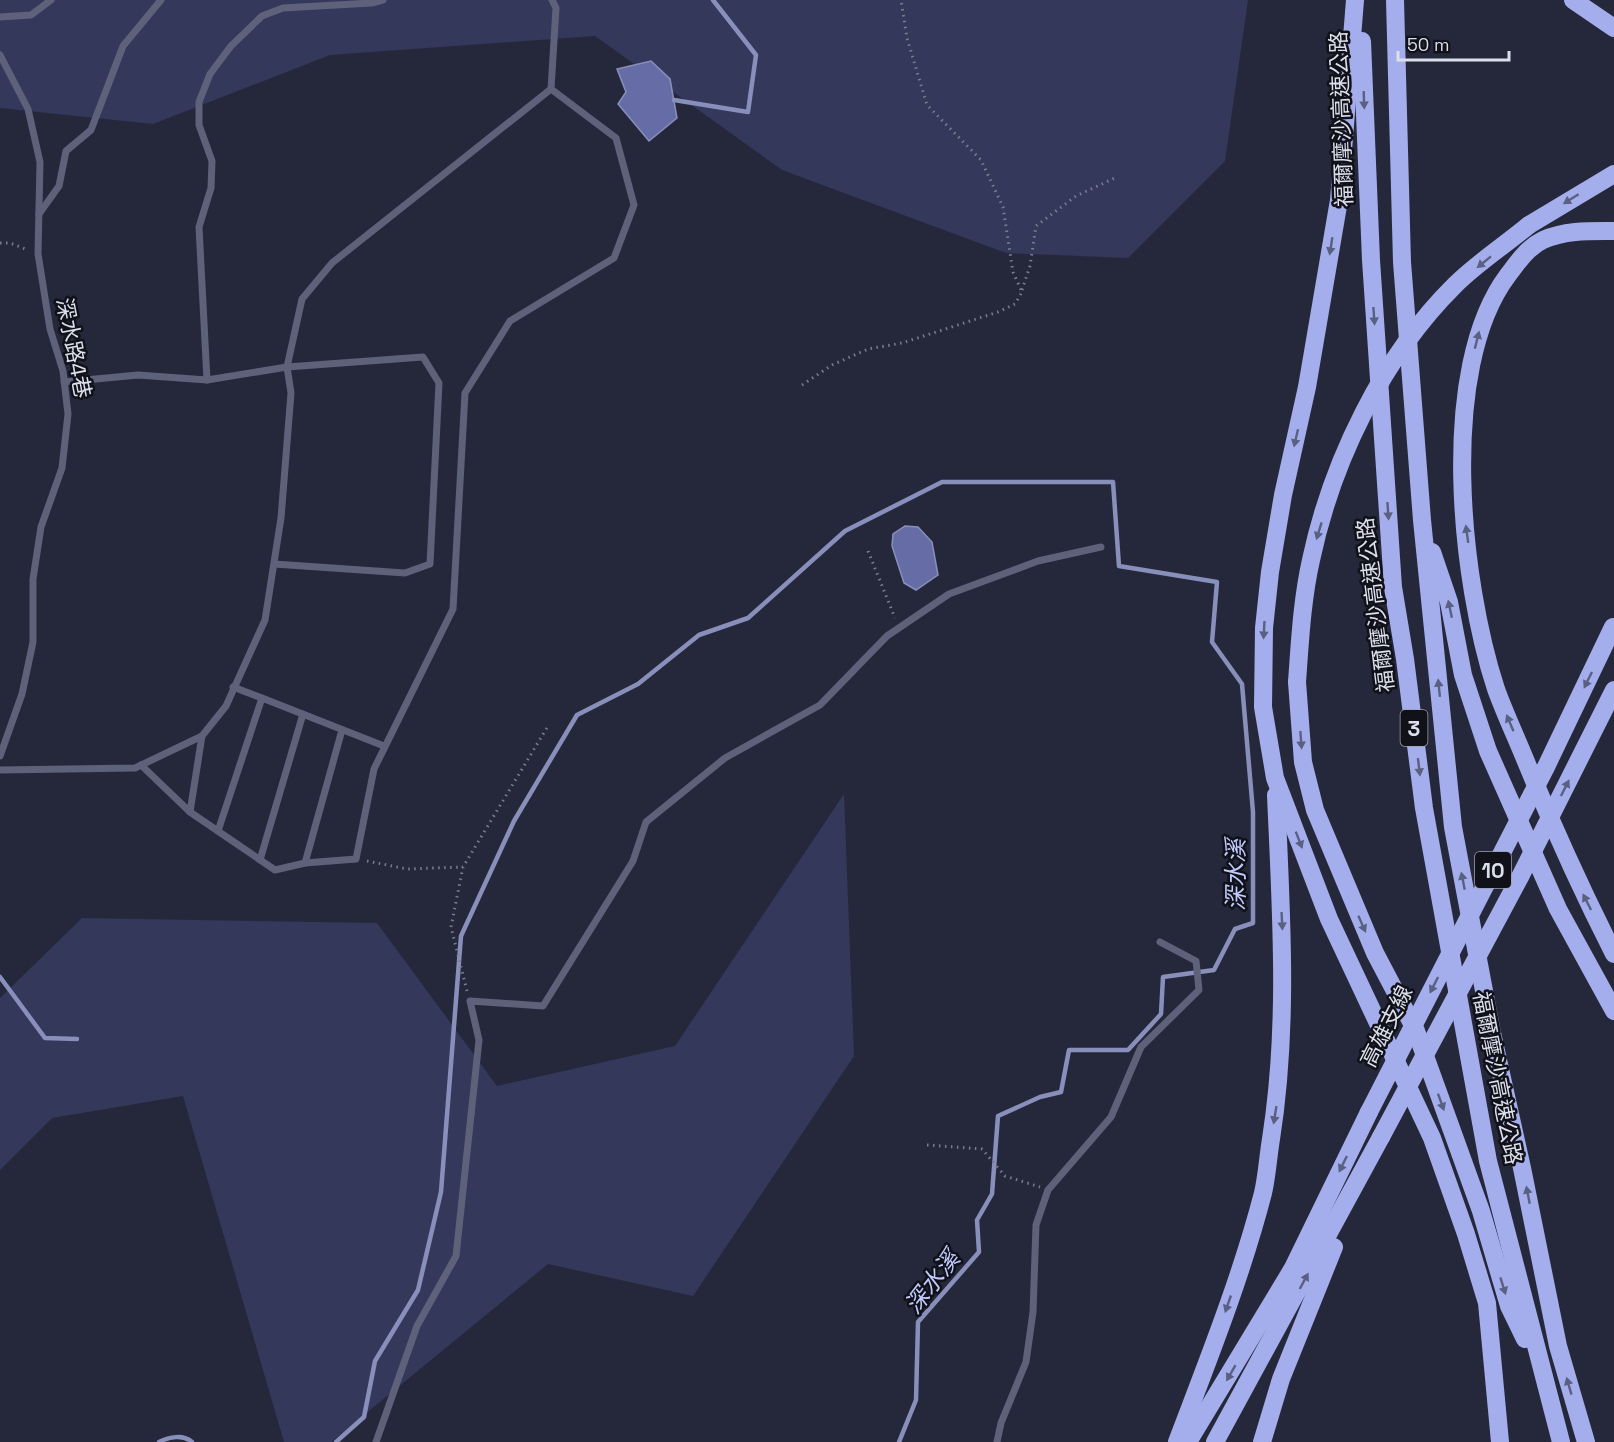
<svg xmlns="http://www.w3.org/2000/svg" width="1614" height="1442" font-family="'Space Grotesk','Noto Sans TC',sans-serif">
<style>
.green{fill:#34385b}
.water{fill:#666da6;stroke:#898fbb;stroke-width:1.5}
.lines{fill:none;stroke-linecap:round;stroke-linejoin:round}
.stream{stroke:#898fbb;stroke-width:4.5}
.path{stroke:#7a7d8c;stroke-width:3;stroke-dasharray:1.5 4.5;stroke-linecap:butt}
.service{stroke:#5d617a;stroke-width:7}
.motorway{stroke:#a5aeec;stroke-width:18}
.motorway-bridge{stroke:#a5aeec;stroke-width:18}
.oneway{fill:#5a6082}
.labels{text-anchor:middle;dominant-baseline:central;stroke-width:5;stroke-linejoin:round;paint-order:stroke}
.shield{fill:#101119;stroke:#9fa0ac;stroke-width:1.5}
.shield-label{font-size:21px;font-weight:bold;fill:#dcdeeb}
.street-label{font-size:22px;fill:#dcdeeb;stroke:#101119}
.water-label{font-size:24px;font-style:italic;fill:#c2cafd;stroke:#101119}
</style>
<rect width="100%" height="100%" fill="#25283a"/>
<!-- green -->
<g class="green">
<path d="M 0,0 L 1248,0 L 1225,161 L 1128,258 L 1006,253 L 782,170 L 595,36 L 330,55 L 153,124 L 0,108 Z"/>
<path d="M 844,794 L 854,1056 L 693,1296 L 548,1264 L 331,1442 L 284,1442 L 183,1096 L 52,1118 L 0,1170 L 0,998 L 82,918 L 377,923 L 497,1086 L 675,1046 Z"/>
</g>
<!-- water -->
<g class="water">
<path d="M 651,61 L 670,79 L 677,118 L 649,141 L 618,104 L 626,92 L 617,69 Z"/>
<path d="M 905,526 L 918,527 L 932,542 L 938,575 L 916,590 L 904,583 L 892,546 L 893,534 Z"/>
</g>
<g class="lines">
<!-- stream -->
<g class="stream">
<path d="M 674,100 L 748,112 L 756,55 L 713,0"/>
<path d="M 0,977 L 45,1038 L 77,1039"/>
<path d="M 159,1442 C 169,1437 183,1434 192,1442"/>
<path d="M 336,1442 L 364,1417 L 375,1361 L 418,1290 L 441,1192 L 461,936 L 514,821 L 577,715 L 638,684 L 699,635 L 748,618 L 845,531 L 942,482 L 1113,482 L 1119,566 L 1217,582 L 1212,642 L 1242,684 L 1253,812 L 1253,923 L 1235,929 L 1214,970 L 1163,977 L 1161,1014 L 1128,1050 L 1069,1050 L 1061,1092 L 1040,1097 L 998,1116 L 992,1194 L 977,1220 L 979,1252 L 918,1322 L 916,1400 L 899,1442"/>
</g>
<!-- path -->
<g class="path">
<path d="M 0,243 L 10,243 L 28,250"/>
<path d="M 1022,290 L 1030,266 L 1036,226 L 1076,196 L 1117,177"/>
<path d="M 802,385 L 832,365 L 868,349 L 902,343 L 998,312 L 1015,304 L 1022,292 L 1013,272 L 1003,207 L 981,160 L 927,105 L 907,38 L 901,0"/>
<path d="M 868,551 L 895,618"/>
<path d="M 367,861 L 407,869 L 463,867"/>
<path d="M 467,991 L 451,927 L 463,867 L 548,726"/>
<path d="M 927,1145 L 982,1149 L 1005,1176 L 1040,1187"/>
</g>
<!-- service -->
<g class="service">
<path d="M 0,17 L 31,15 L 51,0"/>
<path d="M 0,55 L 28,109 L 40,162 L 38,254 L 50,329 L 63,371 L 68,414 L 62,468 L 41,527 L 33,579 L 33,642 L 22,694 L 0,756"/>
<path d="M 39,214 L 59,186 L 66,151 L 91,130 L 123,46 L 161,0"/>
<path d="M 207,380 L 199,227 L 211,188 L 212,161 L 199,125 L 199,102 L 210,74 L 231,46 L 262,16 L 283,8 L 372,3 L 383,0"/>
<path d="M 64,382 L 138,375 L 207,380 L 287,367 L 302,299 L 332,263 L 551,89"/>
<path d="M 233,687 L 262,698"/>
<path d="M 141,765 L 190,812 L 275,870 L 305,863 L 356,859 L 374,769 L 453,609 L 465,393 L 510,321 L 614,258 L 634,205 L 616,138 L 551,89 L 556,8 L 552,0"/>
<path d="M 0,770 L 135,768 L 202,736 L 226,706 L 265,620 L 281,518 L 291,393 L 287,367 L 423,357 L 439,383 L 430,564 L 405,573 L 274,564"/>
<path d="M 190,812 L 202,736"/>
<path d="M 218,831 L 262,698 L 384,746"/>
<path d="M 260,860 L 303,714"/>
<path d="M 305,863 L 342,730"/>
<path d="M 376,1442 L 417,1326 L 456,1256 L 479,1040 L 470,1001 L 543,1006 L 633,861 L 646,822 L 725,758 L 820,705 L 887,636 L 949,594 L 1038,561 L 1101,547"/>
<path d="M 997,1442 L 1001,1423 L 1026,1362 L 1033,1312 L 1036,1225 L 1048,1190 L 1111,1117 L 1141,1047 L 1199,990 L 1196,961 L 1160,942"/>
</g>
<!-- motorway -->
<g class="motorway">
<path d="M 1355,0 L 1339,200 L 1307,387 L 1283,495 L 1270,572 L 1264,628 L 1263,707 L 1275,778 L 1329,919 L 1432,1138 L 1466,1234 L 1487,1303 L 1500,1442"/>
<path d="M 1395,0 L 1402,262 L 1422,520 L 1453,827 L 1492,1033 L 1522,1168 L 1558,1346 L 1586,1442"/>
<path d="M 1573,0 L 1614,28"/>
<path d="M 1362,41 L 1371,260 L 1393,587 L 1405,659 L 1424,808 L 1488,1161 L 1561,1442"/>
<path d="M 1529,225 L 1614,174"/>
<path d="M 1614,231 C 1590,231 1566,230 1543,240 C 1527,248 1518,262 1508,275 C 1437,369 1461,583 1496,689 C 1505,714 1517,739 1527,764 C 1554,829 1582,891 1614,954"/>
<path d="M 1432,552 L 1449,602 L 1463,675 L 1488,751 L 1558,909 L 1614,1011"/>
<path d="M 1297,682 L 1303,762 L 1315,810 L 1375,953 L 1416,1031 L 1481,1211 L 1509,1306 L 1525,1339"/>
<path d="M 1177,1442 C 1208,1360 1241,1278 1263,1193 C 1267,1176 1268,1157 1271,1139 C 1289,1025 1281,910 1276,795"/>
<path d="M 1188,1442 L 1293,1268 L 1369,1112"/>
<path d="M 1215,1442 L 1381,1137"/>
<path d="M 1262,1442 L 1281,1379 L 1334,1247"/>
</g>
<!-- motorway-bridge -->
<g class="motorway-bridge">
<path d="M 1297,682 C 1300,641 1302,600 1311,560 C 1332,461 1383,356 1455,285 C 1477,263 1505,245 1529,225"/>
<path d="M 1369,1112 L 1545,769 L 1613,627"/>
<path d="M 1381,1137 L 1521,875 L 1614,690"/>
</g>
</g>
<!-- one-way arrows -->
<defs><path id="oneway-solid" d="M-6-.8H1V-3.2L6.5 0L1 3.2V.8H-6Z" transform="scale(1.5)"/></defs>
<g class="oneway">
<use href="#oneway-solid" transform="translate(1364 100) rotate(88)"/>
<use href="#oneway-solid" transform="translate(1571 199) rotate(148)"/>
<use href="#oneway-solid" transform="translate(1331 246) rotate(99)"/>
<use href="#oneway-solid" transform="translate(1484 262) rotate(141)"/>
<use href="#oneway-solid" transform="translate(1374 316) rotate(86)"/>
<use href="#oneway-solid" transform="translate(1477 340) rotate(-76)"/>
<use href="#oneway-solid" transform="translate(1296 438) rotate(103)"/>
<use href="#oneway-solid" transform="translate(1388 511) rotate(86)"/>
<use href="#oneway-solid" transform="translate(1319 531) rotate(107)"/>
<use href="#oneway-solid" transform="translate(1467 534) rotate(-98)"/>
<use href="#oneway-solid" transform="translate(1450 609) rotate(-102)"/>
<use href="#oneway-solid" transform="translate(1264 630) rotate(93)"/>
<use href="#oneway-solid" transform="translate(1588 680) rotate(116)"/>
<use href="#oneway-solid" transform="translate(1439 688) rotate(-96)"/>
<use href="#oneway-solid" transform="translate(1510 723) rotate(-113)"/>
<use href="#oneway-solid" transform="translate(1301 740) rotate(86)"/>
<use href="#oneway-solid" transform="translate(1419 767) rotate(83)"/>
<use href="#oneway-solid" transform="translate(1565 788) rotate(-63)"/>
<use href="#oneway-solid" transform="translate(1299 840) rotate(69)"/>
<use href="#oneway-solid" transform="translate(1463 881) rotate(-101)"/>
<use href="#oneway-solid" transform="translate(1587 902) rotate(-117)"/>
<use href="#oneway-solid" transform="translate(1282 921) rotate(87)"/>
<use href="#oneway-solid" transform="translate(1362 924) rotate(66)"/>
<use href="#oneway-solid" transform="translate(1434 985) rotate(117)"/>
<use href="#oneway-solid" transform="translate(1441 1102) rotate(70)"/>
<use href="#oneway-solid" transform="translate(1275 1115) rotate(99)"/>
<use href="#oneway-solid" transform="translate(1343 1164) rotate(116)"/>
<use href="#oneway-solid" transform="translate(1528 1195) rotate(-101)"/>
<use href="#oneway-solid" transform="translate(1304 1281) rotate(-62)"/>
<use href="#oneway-solid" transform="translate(1503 1286) rotate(73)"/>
<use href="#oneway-solid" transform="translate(1228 1304) rotate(109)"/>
<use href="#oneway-solid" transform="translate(1231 1373) rotate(120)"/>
<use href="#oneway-solid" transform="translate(1569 1386) rotate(-106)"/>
</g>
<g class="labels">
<!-- shield labels -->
<g class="shield">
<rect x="1400.5" y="710" width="27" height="36" rx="4.5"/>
<rect x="1475" y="852" width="36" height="36" rx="4.5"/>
</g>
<g class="shield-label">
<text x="1414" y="728">3</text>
<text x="1493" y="870">10</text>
</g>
<!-- street labels -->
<g class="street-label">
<text transform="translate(1341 119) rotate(-92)">福爾摩沙高速公路</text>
<text transform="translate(74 348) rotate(79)">深水路4巷</text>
<text transform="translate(1375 605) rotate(-97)">福爾摩沙高速公路</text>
<text transform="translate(1386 1026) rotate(-63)">高雄支線</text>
<text transform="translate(1498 1078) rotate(79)">福爾摩沙高速公路</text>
</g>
<!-- water labels -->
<g class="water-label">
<text transform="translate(1235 875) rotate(-90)">深水溪</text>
<text transform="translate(932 1282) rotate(-52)">深水溪</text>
</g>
</g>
<!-- scale -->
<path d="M1398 51v9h111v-9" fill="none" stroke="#dcdeeb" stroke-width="3"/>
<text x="1407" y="51" font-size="18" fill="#dcdeeb" stroke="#101119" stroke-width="4.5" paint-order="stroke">50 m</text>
</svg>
